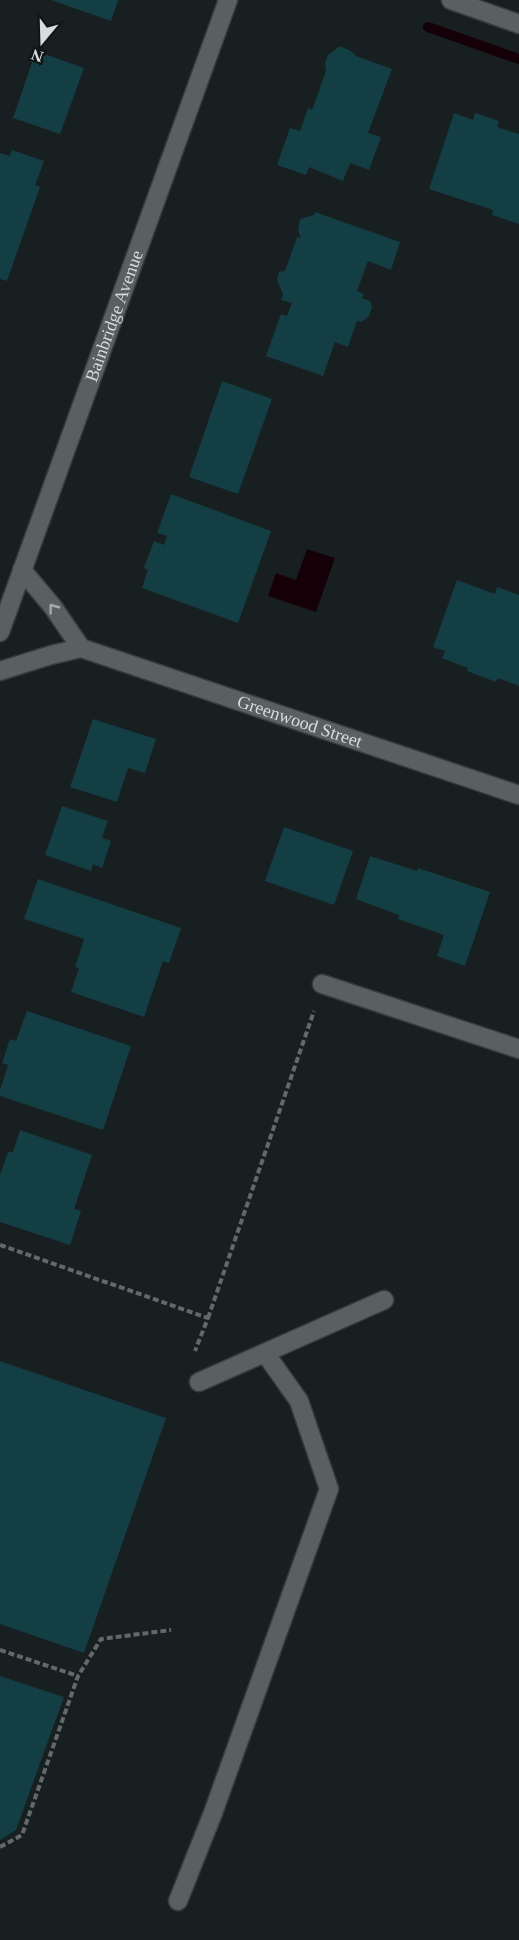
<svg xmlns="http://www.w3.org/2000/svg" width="519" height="1940" font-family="Georgia,serif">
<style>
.water{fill:#150008}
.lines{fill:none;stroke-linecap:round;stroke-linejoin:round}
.stream{stroke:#150008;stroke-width:10}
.building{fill:#133e44}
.minor-casing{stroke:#373c3c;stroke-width:21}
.path{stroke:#63696a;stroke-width:4;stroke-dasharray:6 3;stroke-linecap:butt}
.minor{stroke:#596061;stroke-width:18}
.oneway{stroke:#a5aaab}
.labels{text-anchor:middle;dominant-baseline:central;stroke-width:6;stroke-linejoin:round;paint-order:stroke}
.street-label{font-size:18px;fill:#d7dcdc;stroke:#0f1616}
</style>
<rect width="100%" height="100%" fill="#181f20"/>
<!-- water -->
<path class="water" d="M 307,549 L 335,558 L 316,612 L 268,596 L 276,573 L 296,580 Z"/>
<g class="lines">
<!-- stream -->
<path class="stream" d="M 428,27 L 519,59"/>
</g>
<!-- building -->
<g class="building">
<path d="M 51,0 L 118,0 L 111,21 Z"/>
<path d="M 340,46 L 351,51 L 356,56 L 392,69 L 368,133 L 381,137 L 369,170 L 350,163 L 343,181 L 309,167 L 306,175 L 277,165 L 290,128 L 300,131 L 308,108 L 312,110 L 326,71 L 325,64 L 328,55 Z"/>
<path d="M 36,51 L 84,68 L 60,134 L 13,118 Z"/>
<path d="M 454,113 L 473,120 L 475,113 L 499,121 L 497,127 L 519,134 L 519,224 L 492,215 L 493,210 L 429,189 Z"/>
<path d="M 12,150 L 44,161 L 35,185 L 40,187 L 7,281 L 0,279 L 0,153 L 10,156 Z"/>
<path d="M 315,212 L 400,242 L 391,270 L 368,261 L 357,291 L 364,294 L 362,298 L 370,301 L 372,307 L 369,316 L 361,322 L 357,321 L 348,347 L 335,342 L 323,376 L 266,356 L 281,314 L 287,316 L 292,303 L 281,300 L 283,294 L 277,280 L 279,272 L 285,271 L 297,237 L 301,238 L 298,230 L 300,219 L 314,215 Z"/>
<path d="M 222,381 L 272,399 L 238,494 L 189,477 Z"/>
<path d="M 171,494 L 271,531 L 238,623 L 142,588 L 148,570 L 144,568 L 154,541 L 164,545 L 167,536 L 157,533 Z"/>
<path d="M 457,580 L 495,594 L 497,587 L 519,595 L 519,686 L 498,678 L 496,682 L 467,671 L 468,668 L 442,658 L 445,651 L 433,647 Z"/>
<path d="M 93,719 L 156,739 L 145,773 L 128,768 L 117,802 L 70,787 Z"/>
<path d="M 62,806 L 108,821 L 102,838 L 111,841 L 102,868 L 93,864 L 91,871 L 45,855 Z"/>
<path d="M 284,827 L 353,851 L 334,905 L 265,881 Z"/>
<path d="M 370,856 L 417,871 L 418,868 L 490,892 L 465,966 L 437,956 L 444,935 L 398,919 L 399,915 L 356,899 Z"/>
<path d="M 38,879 L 181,928 L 169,963 L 163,961 L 144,1017 L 71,992 L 79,968 L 75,967 L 84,939 L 24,919 Z"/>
<path d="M 27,1011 L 131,1046 L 103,1130 L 0,1096 L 0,1090 L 8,1065 L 2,1063 L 10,1039 L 16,1041 Z"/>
<path d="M 20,1130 L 92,1155 L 74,1209 L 81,1211 L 70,1245 L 0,1222 L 0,1175 L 8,1152 L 13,1152 Z"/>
<path d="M 0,1361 L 166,1418 L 84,1653 L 0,1624 Z"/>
<path d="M 0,1676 L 64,1697 L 16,1830 L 0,1840 Z"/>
</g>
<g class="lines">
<defs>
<g id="minor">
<path d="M 451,0 L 519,24"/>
<path d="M 22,570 L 53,607 L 81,648"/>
<path id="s1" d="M 0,632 L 228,0"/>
<path id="s2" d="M 0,671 L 51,655 L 81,648 L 519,795"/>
<path d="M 322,984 L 519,1049"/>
<path d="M 199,1382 L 384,1300"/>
<path d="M 178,1901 L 213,1813 L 329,1489 L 299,1401 L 265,1353"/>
</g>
</defs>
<!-- minor casing -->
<use href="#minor" class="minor-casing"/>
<!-- path -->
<g class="path">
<path d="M 0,1245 L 208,1318 L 195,1351"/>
<path d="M 208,1318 L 314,1011"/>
<path d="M 0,1650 L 78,1676"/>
<path d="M 0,1847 L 22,1835 L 78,1676 L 101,1639 L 171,1630"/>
</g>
<!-- minor -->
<use href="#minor" class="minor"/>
</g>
<!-- one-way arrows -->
<defs><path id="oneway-chevron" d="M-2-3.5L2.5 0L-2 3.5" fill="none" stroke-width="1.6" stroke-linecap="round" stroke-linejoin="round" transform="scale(1.5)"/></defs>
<use class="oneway" href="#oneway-chevron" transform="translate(53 608) rotate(-127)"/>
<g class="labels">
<!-- street labels -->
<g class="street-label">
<text stroke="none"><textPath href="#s1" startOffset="336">Bainbridge Avenue</textPath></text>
<text stroke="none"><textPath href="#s2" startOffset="315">Greenwood Street</textPath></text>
</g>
</g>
<!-- north arrow -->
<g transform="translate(42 42) rotate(199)" stroke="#0f1616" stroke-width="4.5" paint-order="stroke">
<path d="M0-4.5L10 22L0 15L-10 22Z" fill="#d7dcdc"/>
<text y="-9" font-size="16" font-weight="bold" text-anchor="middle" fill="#d7dcdc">N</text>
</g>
</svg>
